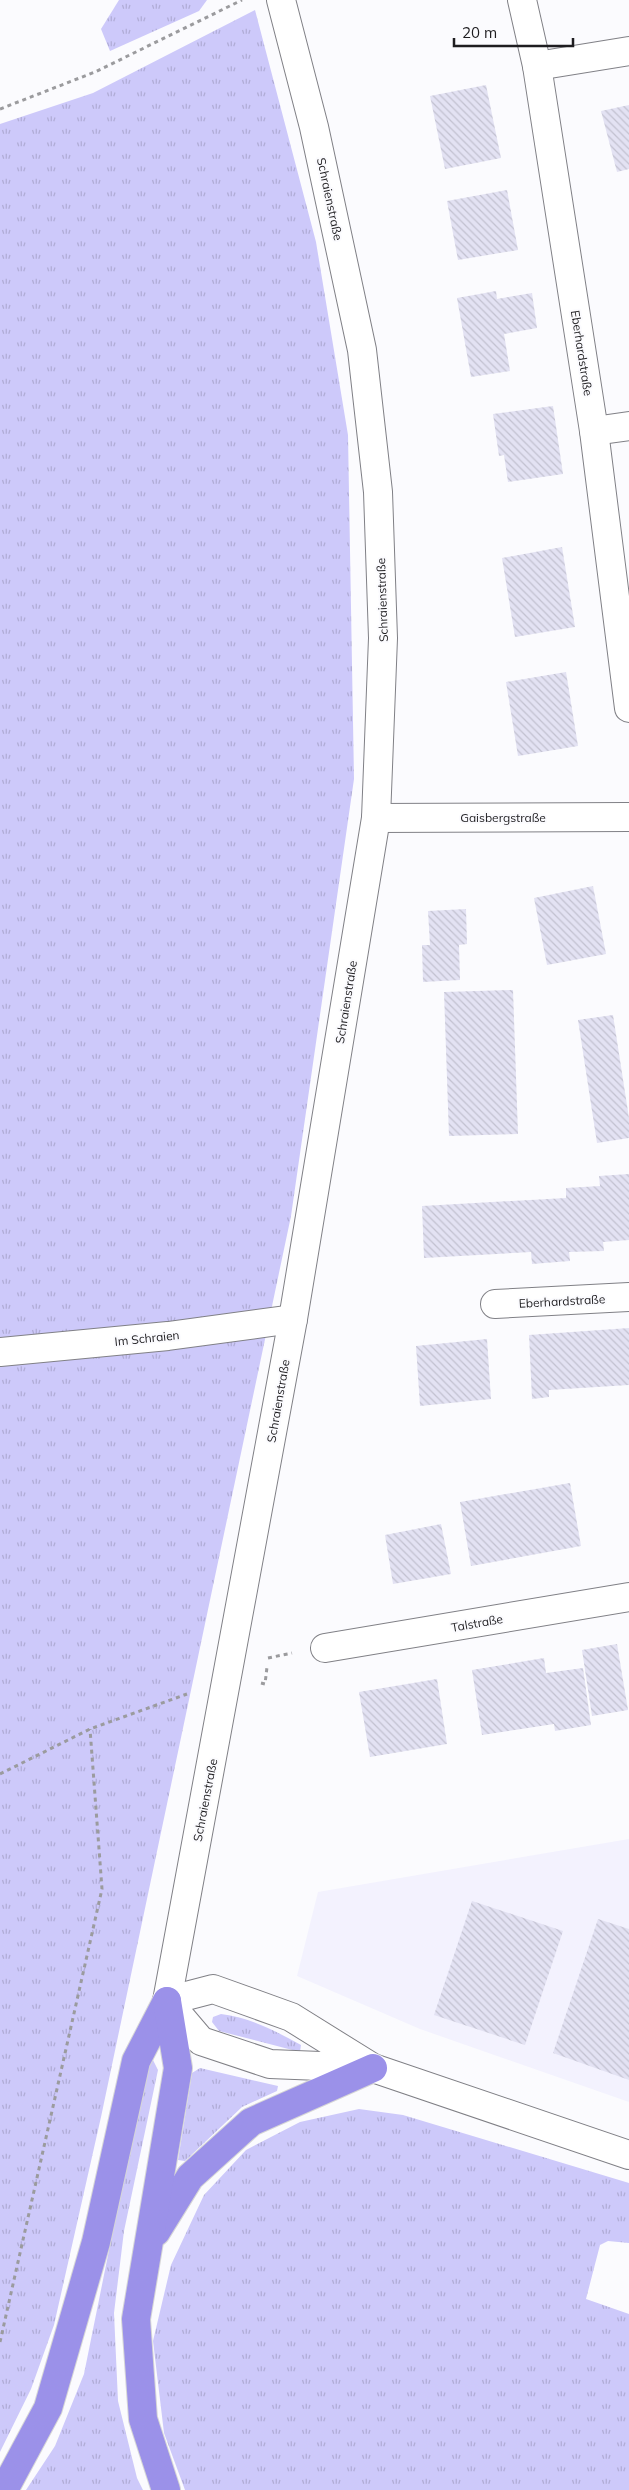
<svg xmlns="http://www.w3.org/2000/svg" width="629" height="2490" font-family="Mulish,sans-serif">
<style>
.built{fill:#f3f2fe}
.grass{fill:url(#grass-tufts)}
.building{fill:url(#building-back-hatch)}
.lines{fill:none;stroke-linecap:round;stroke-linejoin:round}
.minor-casing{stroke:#808086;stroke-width:30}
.highway-casing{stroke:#d6d6d7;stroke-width:30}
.path{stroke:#9b9b9e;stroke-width:3;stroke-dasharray:4 4;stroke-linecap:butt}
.minor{stroke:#fff;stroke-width:28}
.highway{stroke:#9b91e9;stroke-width:28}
.labels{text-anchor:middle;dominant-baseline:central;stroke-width:4;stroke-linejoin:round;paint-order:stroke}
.street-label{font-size:12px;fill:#1e1d20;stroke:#fbfbfe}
</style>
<defs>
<pattern id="grass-tufts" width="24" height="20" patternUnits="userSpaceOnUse" patternTransform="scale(1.25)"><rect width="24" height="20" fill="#cdc9fa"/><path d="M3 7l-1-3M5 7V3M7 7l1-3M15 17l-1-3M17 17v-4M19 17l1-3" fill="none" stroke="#b0acd6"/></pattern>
<pattern id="building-back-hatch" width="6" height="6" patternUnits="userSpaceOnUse" patternTransform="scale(1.25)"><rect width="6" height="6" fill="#e3e2f3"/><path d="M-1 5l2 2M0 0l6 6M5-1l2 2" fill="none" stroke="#c2c1d0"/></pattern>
</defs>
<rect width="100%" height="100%" fill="#fbfbfe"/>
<!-- built -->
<path class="built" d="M 629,1839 L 629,2102 L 420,2029 L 297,1976 L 318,1892 Z"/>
<!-- grass -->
<g class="grass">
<path d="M 119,0 L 207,0 L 199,11 L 110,51 L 101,29 Z"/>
<path d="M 255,10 L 316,242 L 348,435 L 354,779 L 291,1216 L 101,2117 L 54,2325 L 31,2389 L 0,2452 L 0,124 L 93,93 Z"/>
<path d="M 221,2014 C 252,2018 275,2031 301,2045 L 300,2052 L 219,2031 L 212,2022 L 213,2017 Z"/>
<path d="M 153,2060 L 158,2070 L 124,2231 L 114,2313 L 118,2401 L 137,2478 L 143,2490 L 26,2490 L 55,2446 L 84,2374 L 146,2067 Z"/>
<path d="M 200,2068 L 278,2086 L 277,2091 L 242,2107 L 185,2161 L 178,2160 L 192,2073 Z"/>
<path d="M 359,2109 L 403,2115 L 629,2183 L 629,2243 L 608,2241 L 600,2245 L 586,2299 L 629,2314 L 629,2490 L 185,2490 L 164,2433 L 153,2341 L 171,2265 L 204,2195 L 246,2150 L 300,2122 Z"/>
</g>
<!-- building -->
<g class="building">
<path d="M 486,85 L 501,158 L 445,169 L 430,96 Z"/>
<path d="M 629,105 L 629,169 L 617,172 L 601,111 Z"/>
<path d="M 507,190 L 518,250 L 458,260 L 447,201 Z"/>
<path d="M 496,291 L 497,299 L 532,293 L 537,328 L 504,334 L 510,371 L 471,377 L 457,298 Z"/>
<path d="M 553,406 L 563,474 L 508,482 L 504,455 L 499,456 L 493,414 Z"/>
<path d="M 562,547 L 575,627 L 515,637 L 502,558 Z"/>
<path d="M 566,672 L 578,746 L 518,756 L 506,682 Z"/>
<path d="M 593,886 L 606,954 L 547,965 L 534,898 Z"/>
<path d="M 466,909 L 467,944 L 459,945 L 460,980 L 423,982 L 422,945 L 430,945 L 428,911 Z"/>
<path d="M 513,990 L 518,1134 L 449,1136 L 444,992 Z"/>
<path d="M 613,1015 L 629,1118 L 629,1138 L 597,1143 L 578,1020 Z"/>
<path d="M 629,1174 L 629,1240 L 603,1242 L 604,1251 L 569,1252 L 570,1261 L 532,1264 L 531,1252 L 424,1258 L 422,1206 L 566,1198 L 566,1188 L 600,1186 L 599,1176 Z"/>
<path d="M 629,1328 L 629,1385 L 549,1390 L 549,1397 L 532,1399 L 529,1335 Z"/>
<path d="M 487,1339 L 491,1399 L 420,1406 L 416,1346 Z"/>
<path d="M 570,1483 L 581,1546 L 471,1566 L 460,1502 Z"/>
<path d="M 441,1524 L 451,1574 L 393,1584 L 385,1535 Z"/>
<path d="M 617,1644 L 628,1710 L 592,1716 L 582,1650 Z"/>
<path d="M 544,1658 L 546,1673 L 583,1668 L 591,1725 L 555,1731 L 554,1724 L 482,1735 L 472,1670 Z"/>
<path d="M 437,1679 L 447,1744 L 370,1757 L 359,1692 Z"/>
<path d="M 472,1901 L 563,1931 L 525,2045 L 434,2015 Z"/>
<path d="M 598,1919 L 629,1929 L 629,2080 L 553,2053 Z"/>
</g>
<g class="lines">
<defs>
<g id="minor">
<path d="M 522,0 L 537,66 L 594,431 L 629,708"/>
<path d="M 537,66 L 629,51"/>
<path d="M 594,431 L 629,426"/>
<path d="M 376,818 L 629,817"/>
<path d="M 495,1304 L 629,1297"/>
<path d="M 0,1352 L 168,1336 L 293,1319"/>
<path d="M 325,1648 L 629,1597"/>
<path d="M 167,2001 L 293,1319 L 376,818 L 383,638 L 378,492 L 362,350 L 314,127 L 281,0"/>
<path d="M 167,2001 L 213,1989 L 291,2017 L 373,2068 L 629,2155"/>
<path d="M 167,2001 L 201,2041 L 270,2064 L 371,2068"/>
</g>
<g id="highway">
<path d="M 156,2232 L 190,2177 L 251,2122 L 373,2068"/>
<path d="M 4,2490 L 48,2408 L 96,2242 L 136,2061 L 167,2001"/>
<path d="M 166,2490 L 143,2419 L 136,2319 L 178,2068 L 167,2001"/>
</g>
</defs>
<!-- minor casing -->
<use href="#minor" class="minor-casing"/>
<!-- highway casing -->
<use href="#highway" class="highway-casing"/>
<!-- path -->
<g class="path">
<path d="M 0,109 L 95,72 L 242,0"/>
<path d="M 268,1658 L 292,1653"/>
<path d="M 261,1683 L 265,1684 L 267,1667"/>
<path d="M 0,1774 L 90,1729 L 187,1694"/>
<path d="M 0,2342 L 102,1889 L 90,1729"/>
</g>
<!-- minor -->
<use href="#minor" class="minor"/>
<!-- highway -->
<use href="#highway" class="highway"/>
</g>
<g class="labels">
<!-- street labels -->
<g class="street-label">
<text transform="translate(330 199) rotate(78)">Schraienstraße</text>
<text transform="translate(582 353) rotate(81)">Eberhardstraße</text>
<text transform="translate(382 600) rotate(-92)">Schraienstraße</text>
<text x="503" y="817">Gaisbergstraße</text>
<text transform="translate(346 1002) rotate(-81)">Schraienstraße</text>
<text transform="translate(562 1301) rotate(-3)">Eberhardstraße</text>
<text transform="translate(147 1338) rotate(-6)">Im Schraien</text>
<text transform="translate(278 1401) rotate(-80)">Schraienstraße</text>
<text transform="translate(477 1623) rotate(-10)">Talstraße</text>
<text transform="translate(205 1800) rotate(-79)">Schraienstraße</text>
</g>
</g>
<!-- scale -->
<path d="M454 38v8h119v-8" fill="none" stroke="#1e1d20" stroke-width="2.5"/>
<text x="462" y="38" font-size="15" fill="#1e1d20" stroke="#fbfbfe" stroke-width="4" paint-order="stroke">20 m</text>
</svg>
